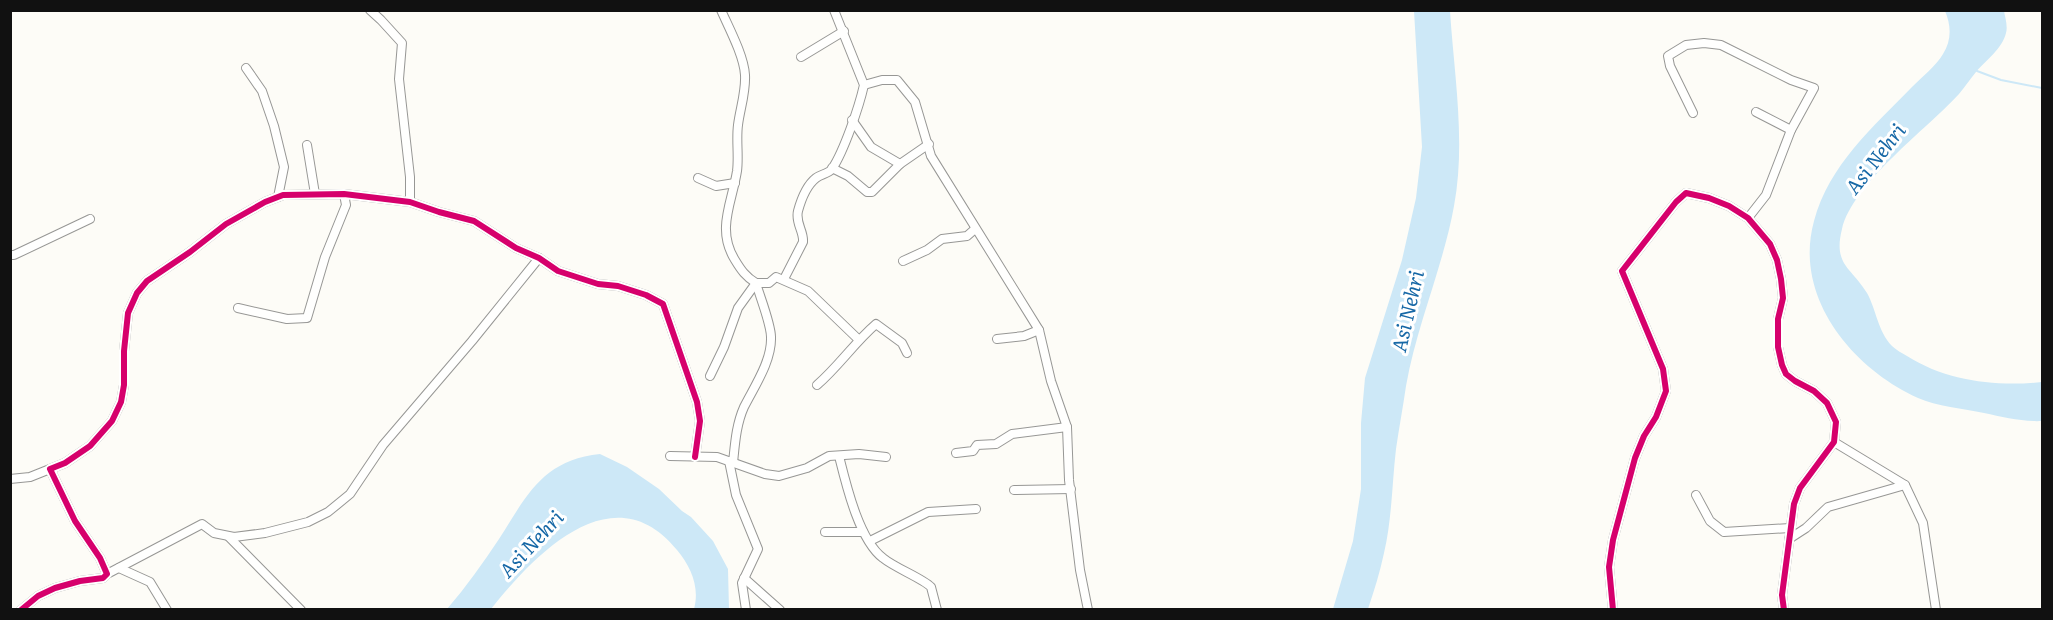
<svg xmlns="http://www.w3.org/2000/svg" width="2053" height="620" font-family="Literata,serif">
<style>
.water{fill:#cde8f7}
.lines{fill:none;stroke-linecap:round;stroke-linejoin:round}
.stream{stroke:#cde8f7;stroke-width:2}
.minor-casing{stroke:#979795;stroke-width:10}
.minor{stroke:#fffffe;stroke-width:8}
.cycleway-casing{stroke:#fff;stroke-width:10}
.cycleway{stroke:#d6006c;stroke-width:6}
.labels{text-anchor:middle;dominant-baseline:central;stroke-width:6;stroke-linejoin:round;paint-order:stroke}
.water-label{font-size:20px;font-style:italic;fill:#1768a6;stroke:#fff}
</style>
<rect width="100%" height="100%" fill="#fdfcf7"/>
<!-- water -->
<g class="water">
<path d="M 1414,11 L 1450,11 C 1454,74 1466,142 1454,206 C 1443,267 1417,324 1406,386 C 1403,407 1399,428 1396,449 C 1392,483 1392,519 1384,553 C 1380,572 1374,591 1368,609 L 1333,609 L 1353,541 L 1361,489 L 1361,423 L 1365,378 L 1402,260 L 1416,198 L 1422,147 Z"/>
<path d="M 1945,11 L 2004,11 C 2005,17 2008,26 2006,33 C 2002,49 1987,59 1976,72 C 1970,79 1965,87 1959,94 C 1927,129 1853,183 1842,229 C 1833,265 1851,267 1867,293 C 1876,309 1878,332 1892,346 C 1896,350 1902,353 1907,356 C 1946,381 1997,387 2042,382 L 2042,421 C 2023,422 2003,417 1984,413 C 1964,409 1936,406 1918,398 C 1852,368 1793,297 1814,221 C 1829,165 1873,127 1912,87 C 1922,77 1936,66 1943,54 C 1952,40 1951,25 1945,11 Z"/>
<path d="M 600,454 L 627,467 L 659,489 L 682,511 L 691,517 L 713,541 L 728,569 L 729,609 L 694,609 C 700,587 691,567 677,550 C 613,471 534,555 491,609 L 447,609 C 466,587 483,563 499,539 C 527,495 543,460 600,454 Z"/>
</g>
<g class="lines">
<!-- stream -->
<path class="stream" d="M 1977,71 L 2001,80 L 2042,88"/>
<defs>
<g id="minor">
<path d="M 370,10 L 381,20 L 402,43 L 399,79 L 410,177 L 410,202"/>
<path d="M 721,10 C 729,28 744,56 745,75 C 746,92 740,109 738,125 C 736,140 739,156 737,171 C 732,203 716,229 735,260 C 741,270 746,277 756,283 C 760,297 771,324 771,337 C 772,361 754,387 744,407 C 736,425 735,444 733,463"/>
<path d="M 801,57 L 844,31"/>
<path d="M 246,68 L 262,91 L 274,126 L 284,167 L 278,197"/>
<path d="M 864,85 L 882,80 L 897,80 L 915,102 L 931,156 L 1039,330 L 1051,381 L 1067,427 L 1069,480 L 1080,570 L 1088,610"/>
<path d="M 1756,112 L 1791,130"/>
<path d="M 1693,113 L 1670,66 L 1668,56 L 1686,45 L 1704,43 L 1721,45 L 1791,80 L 1814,88 L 1791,130 L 1766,195 L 1748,218"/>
<path d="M 307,145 L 315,194"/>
<path d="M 900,164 L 929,144"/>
<path d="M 832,168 L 848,176 L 867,192 L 872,192 L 900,164 L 871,147 L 852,120"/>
<path d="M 698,178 L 716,186 L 735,183"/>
<path d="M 10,255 L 14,255 L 90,219"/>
<path d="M 903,261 L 927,250 L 942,239 L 967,236 L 975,229"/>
<path d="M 784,279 L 803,242 C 804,231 795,223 798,211 C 801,200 807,185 816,178 C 821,174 828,174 832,169 C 844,151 859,107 864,85 L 834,10"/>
<path d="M 238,308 L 287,319 L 307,318 L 325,257 L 346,205 L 344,194"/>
<path d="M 997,339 L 1024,336 L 1039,330"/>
<path d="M 710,376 L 724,347 L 738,308 L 756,283 L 769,283 L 776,277 L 808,291 L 858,339"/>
<path d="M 817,385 C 839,366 854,343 876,324 L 902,343 L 907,353"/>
<path d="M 1834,442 L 1905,485 L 1923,523 L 1936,610"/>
<path d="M 956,453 L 973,451 L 977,445 L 996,444 L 1012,434 L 1067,427"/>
<path d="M 670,456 L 717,457 L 765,474 L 779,476 L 807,468 L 829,456 L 859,454 L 886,457"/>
<path d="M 839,456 C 846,484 859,540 883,558 C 895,568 922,578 931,587 L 937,610"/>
<path d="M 729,461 L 736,495 L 758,549 L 742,583 L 746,610"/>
<path d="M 10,479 L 30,477 L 50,469"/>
<path d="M 1014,490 L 1071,489"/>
<path d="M 1696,495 L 1710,521 L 1724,532 L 1790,528"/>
<path d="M 825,532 L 863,532"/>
<path d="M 229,537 L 301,610"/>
<path d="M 1789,539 L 1806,528 L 1828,507 L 1905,485"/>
<path d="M 870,541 L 928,512 L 976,509"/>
<path d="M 119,568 L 150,582 L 167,610"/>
<path d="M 107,574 L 202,524 L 214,533 L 234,537 L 265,533 L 308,522 L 328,512 L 350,494 L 383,445 L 472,341 L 539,258"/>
<path d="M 744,578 L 780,610"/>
<path d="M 21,610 L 38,596 L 55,588 L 80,581 L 103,578 L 107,574 L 100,558 L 75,521 L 50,469 L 65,463 L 90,446 L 112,421 L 121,402 L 124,385 L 124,351 L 128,313 L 137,293 L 147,281 L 190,252 L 226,224 L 265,202 L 283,195 L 344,194 L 410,202 L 439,212 L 474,221 L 516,248 L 539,258 L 558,271 L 598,284 L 618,286 L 646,295 L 663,304 L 697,402 L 700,421 L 695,457"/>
<path d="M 1613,610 L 1609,567 L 1613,540 L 1635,458 L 1644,436 L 1656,417 L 1666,391 L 1663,369 L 1622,271 L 1676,202 L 1686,193 L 1709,198 L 1729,206 L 1748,218 L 1770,244 L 1777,260 L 1781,279 L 1783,298 L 1778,319 L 1778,347 L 1782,365 L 1786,374 L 1795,381 L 1814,391 L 1827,403 L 1836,422 L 1834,442 L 1800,488 L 1794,504 L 1782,595 L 1784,610"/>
</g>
</defs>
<!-- minor casing -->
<use href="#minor" class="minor-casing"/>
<!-- minor -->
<use href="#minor" class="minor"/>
<defs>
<g id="cycleway">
<path d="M 21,610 L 38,596 L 55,588 L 80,581 L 103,578 L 107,574 L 100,558 L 75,521 L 50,469 L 65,463 L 90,446 L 112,421 L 121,402 L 124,385 L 124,351 L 128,313 L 137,293 L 147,281 L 190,252 L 226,224 L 265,202 L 283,195 L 344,194 L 410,202 L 439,212 L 474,221 L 516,248 L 539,258 L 558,271 L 598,284 L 618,286 L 646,295 L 663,304 L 697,402 L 700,421 L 695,457"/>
<path d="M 1613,610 L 1609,567 L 1613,540 L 1635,458 L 1644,436 L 1656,417 L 1666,391 L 1663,369 L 1622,271 L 1676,202 L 1686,193 L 1709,198 L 1729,206 L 1748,218 L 1770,244 L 1777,260 L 1781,279 L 1783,298 L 1778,319 L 1778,347 L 1782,365 L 1786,374 L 1795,381 L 1814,391 L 1827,403 L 1836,422 L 1834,442 L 1800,488 L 1794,504 L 1782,595 L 1784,610"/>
</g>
</defs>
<!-- cycleway casing -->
<use href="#cycleway" class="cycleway-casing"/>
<!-- cycleway -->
<use href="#cycleway" class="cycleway"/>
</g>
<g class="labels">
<!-- water labels -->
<g class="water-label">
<text transform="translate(1874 158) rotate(-52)">Asi Nehri</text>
<text transform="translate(1406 311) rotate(-77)">Asi Nehri</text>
<text transform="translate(530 543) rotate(-47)">Asi Nehri</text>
</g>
</g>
<!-- border -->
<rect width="2053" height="620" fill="none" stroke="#111111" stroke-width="24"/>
</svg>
